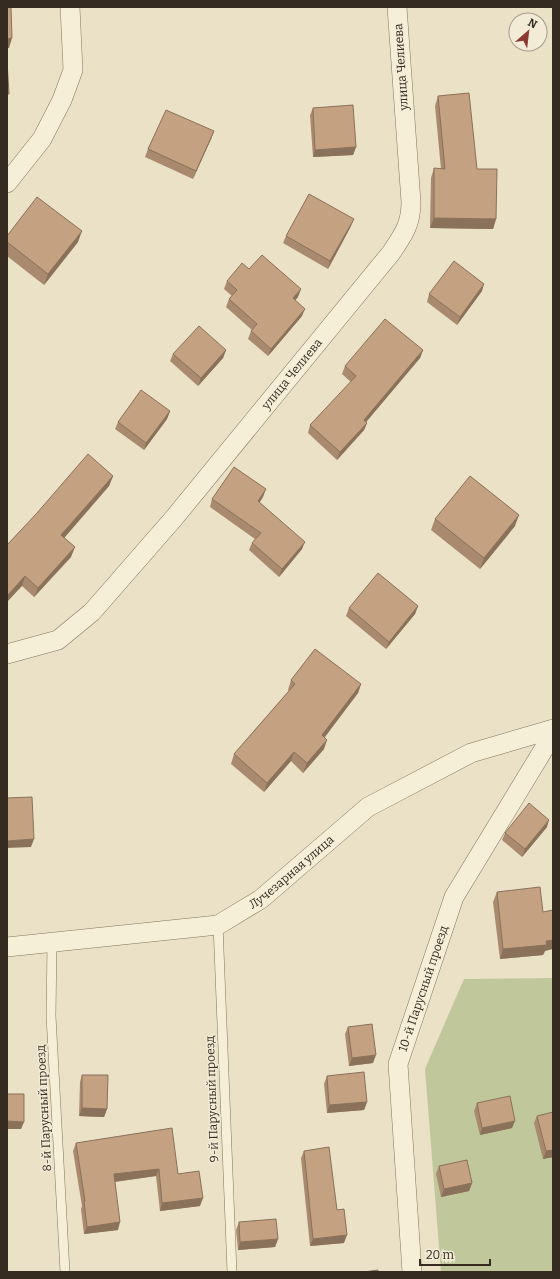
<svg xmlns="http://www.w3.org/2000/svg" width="560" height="1279" font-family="Bitter,serif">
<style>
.green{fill:#bfc79b}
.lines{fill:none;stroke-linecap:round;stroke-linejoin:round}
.service-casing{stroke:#83745d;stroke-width:10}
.minor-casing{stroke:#83745d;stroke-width:20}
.service{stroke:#f5efd8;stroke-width:9}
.minor{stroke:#f5efd8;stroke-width:19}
.wall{fill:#a98a6e}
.shaded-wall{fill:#89715a}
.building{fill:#c4a180;stroke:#89715a}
.labels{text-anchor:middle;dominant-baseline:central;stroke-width:3;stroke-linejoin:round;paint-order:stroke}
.street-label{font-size:12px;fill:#352b20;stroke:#f2ebd5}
</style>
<rect width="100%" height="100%" fill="#eae1c6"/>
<!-- green -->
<path class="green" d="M 553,978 L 553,1272 L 441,1272 L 425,1069 L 464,979 Z"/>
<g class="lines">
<defs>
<g id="service">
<path d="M 218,925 L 232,1272"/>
<path d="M 52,942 L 51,1016 L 65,1272"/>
</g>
<g id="minor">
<path d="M 7,183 L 42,139 L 62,100 L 73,70 L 70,7"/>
<path id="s1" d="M 7,654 L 58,640 L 92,612 L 174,518 L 391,253 C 403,235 411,225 411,202 L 397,7"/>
<path id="s2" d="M 7,947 L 218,925 L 261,899 L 368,807 L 471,753 L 553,729"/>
<path id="s3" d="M 412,1272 L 398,1064 L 454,897 L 553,734"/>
</g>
</defs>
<!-- service casing -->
<use href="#service" class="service-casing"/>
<!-- minor casing -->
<use href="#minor" class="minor-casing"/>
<!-- service -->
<use href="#service" class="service"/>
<!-- minor -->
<use href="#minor" class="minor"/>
</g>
<!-- wall -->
<g class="wall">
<path d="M 438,96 L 477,169 L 496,219 L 493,229 L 430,228 L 431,178 L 434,168 L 441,169 L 435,106 Z"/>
<path d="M 313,108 L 356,147 L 353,155 L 313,157 L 310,115 Z"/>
<path d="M 214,131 L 211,139 L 193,179 L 145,157 L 148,149 Z"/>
<path d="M 351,226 L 328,269 L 283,243 L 286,236 Z"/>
<path d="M 7,236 L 78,242 L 44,285 L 7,256 Z"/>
<path d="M 249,269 L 298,297 L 295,300 L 302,316 L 268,356 L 248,339 L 251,331 L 252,330 L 226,307 L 229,299 L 232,296 L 224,289 L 227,281 Z"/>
<path d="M 482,291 L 457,325 L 427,302 L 429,294 Z"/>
<path d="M 226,350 L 223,358 L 198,386 L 170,361 L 173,354 Z"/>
<path d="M 423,350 L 420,358 L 366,422 L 367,423 L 364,430 L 337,460 L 308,433 L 310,425 L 351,382 L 342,374 L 345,366 Z"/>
<path d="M 170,411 L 167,419 L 144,450 L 115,429 L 118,422 Z"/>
<path d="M 113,476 L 109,486 L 64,538 L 71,557 L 34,597 L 22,586 L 7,545 Z"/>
<path d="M 263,497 L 259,503 L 302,549 L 279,577 L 249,550 L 252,543 L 255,539 L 210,507 L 212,499 Z"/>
<path d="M 435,519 L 515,526 L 480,569 L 431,530 Z"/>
<path d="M 418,606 L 415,614 L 386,649 L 346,616 L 349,608 Z"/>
<path d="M 291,680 L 361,684 L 358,693 L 324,737 L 324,749 L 303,773 L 291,761 L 264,792 L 231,764 L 234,754 L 289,691 L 288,690 Z"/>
<path d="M 547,827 L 522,857 L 502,840 L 505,833 Z"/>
<path d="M 497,892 L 545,951 L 543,955 L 500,959 L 493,902 Z"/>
<path d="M 348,1027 L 373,1063 L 349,1066 L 345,1034 Z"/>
<path d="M 82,1075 L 107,1109 L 104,1117 L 79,1116 L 80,1082 Z"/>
<path d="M 327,1076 L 367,1102 L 364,1110 L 327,1113 L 324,1084 Z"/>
<path d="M 477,1103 L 512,1128 L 480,1135 L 474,1111 Z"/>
<path d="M 537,1116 L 553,1157 L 543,1159 L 534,1123 Z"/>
<path d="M 76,1143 L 178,1174 L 200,1206 L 160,1211 L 156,1176 L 115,1182 L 118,1230 L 84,1234 L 81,1209 L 82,1206 L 73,1151 Z"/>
<path d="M 304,1151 L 337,1210 L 344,1243 L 310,1246 L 301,1158 Z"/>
<path d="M 439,1166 L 472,1183 L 469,1191 L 441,1197 L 436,1174 Z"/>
<path d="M 239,1222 L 278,1239 L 275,1247 L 238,1250 L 236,1230 Z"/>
</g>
<!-- shaded-wall -->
<g class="shaded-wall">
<path d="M 12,38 L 9,48 L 7,48 L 7,39 Z"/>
<path d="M 214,131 L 211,139 L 193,179 L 196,171 Z"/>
<path d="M 356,147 L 353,155 L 313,157 L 315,150 Z"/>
<path d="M 434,218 L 496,219 L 493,229 L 430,228 Z"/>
<path d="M 354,219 L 351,226 L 328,269 L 330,261 Z"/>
<path d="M 82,231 L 78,242 L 44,285 L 48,274 Z"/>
<path d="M 484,284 L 482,291 L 457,325 L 460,317 Z"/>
<path d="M 301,289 L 298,297 L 290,306 L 293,298 Z"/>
<path d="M 305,309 L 302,316 L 268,356 L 271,349 Z"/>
<path d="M 226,350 L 223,358 L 198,386 L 201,378 Z"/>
<path d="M 423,350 L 420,358 L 361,428 L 364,420 Z"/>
<path d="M 170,411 L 167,419 L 144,450 L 146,443 Z"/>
<path d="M 367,423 L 364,430 L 337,460 L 340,452 Z"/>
<path d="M 113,476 L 109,486 L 58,545 L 61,535 Z"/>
<path d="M 266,489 L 263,497 L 255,509 L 258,501 Z"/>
<path d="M 519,515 L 515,526 L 480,569 L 484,558 Z"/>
<path d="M 305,542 L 302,549 L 279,577 L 282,569 Z"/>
<path d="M 75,547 L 71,557 L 34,597 L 38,588 Z"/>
<path d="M 25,576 L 22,586 L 7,602 L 7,596 Z"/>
<path d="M 418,606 L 415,614 L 386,649 L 389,642 Z"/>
<path d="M 361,684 L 358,693 L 319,745 L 322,735 Z"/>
<path d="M 327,740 L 324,749 L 303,773 L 307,763 Z"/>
<path d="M 294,752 L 291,761 L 264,792 L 267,783 Z"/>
<path d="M 549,820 L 547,827 L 522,857 L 525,849 Z"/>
<path d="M 34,839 L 31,847 L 7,848 L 7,841 Z"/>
<path d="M 553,940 L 553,949 L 545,951 L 543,955 L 500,959 L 503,949 Z"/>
<path d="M 376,1055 L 373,1063 L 349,1066 L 352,1058 Z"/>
<path d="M 367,1102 L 364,1110 L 327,1113 L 329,1105 Z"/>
<path d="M 82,1108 L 107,1109 L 104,1117 L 79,1116 Z"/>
<path d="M 7,1121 L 24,1122 L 21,1129 L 7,1129 Z"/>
<path d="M 515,1121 L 512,1128 L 480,1135 L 482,1128 Z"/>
<path d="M 553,1150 L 553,1157 L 543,1159 L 546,1151 Z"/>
<path d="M 159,1169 L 156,1176 L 112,1182 L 114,1174 Z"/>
<path d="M 472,1183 L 469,1191 L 441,1197 L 444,1189 Z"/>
<path d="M 203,1198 L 200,1206 L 160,1211 L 162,1203 Z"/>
<path d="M 120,1222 L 118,1230 L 84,1234 L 87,1227 Z"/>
<path d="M 347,1235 L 344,1243 L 310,1246 L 313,1239 Z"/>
<path d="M 278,1239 L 275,1247 L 238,1250 L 240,1242 Z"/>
</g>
<!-- building -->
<g class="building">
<path d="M 7,7 L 11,7 L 12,38 L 7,39 Z"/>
<path d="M 7,61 L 9,94 L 7,94 Z"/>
<path d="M 469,93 L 477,169 L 497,169 L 496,219 L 434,218 L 434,168 L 445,169 L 438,96 Z"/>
<path d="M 353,105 L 356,147 L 315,150 L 313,108 Z"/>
<path d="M 166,110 L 214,131 L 196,171 L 148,149 Z"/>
<path d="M 309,194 L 354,219 L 330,261 L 286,236 Z"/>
<path d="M 37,197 L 82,231 L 48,274 L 7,242 L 7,236 Z"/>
<path d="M 262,255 L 301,289 L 293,298 L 305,309 L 271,349 L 251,331 L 257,324 L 229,299 L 237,290 L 227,281 L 242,263 L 249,269 Z"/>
<path d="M 454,261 L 484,284 L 460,317 L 429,294 Z"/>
<path d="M 385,319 L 423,350 L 364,420 L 367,423 L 340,452 L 310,425 L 356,376 L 345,366 Z"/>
<path d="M 199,326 L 226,350 L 201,378 L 173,354 Z"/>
<path d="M 141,390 L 170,411 L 146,443 L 118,422 Z"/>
<path d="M 88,454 L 113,476 L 61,535 L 75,547 L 38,588 L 25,576 L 7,596 L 7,545 L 37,513 Z"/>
<path d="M 234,467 L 266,489 L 258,501 L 305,542 L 282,569 L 252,543 L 261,533 L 212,499 Z"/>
<path d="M 470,476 L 519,515 L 484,558 L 435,519 Z"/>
<path d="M 378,573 L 418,606 L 389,642 L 349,608 Z"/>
<path d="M 315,649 L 361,684 L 322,735 L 327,740 L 307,763 L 294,752 L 267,783 L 234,754 L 295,684 L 291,680 Z"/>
<path d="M 32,797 L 34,839 L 7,841 L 7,798 Z"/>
<path d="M 529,803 L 549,820 L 525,849 L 505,833 Z"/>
<path d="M 540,887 L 543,912 L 553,910 L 553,940 L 546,941 L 547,945 L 503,949 L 497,892 Z"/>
<path d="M 372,1024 L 376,1055 L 352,1058 L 348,1027 Z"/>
<path d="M 364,1072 L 367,1102 L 329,1105 L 327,1076 Z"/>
<path d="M 82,1075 L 108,1075 L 107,1109 L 82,1108 Z"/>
<path d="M 7,1094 L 24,1094 L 24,1122 L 7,1121 Z"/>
<path d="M 510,1096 L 515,1121 L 482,1128 L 477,1103 Z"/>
<path d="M 553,1112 L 553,1150 L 546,1151 L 537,1116 Z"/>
<path d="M 172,1128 L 178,1174 L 199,1171 L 203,1198 L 162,1203 L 159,1169 L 114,1174 L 120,1222 L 87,1227 L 84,1201 L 85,1201 L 76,1143 Z"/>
<path d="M 329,1147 L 337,1210 L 344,1209 L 347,1235 L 313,1239 L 304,1151 Z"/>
<path d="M 467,1160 L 472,1183 L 444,1189 L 439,1166 Z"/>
<path d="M 276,1219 L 278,1239 L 240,1242 L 239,1222 Z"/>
<path d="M 378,1270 L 378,1272 L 364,1272 Z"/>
</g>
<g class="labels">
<!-- street labels -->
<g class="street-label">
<text transform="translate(401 67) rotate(-94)">улица Челиева</text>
<text stroke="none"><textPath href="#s1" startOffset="408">улица Челиева</textPath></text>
<text stroke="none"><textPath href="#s2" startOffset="303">Лучезарная улица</textPath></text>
<text stroke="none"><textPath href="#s3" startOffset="288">10-й Парусный проезд</textPath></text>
<text transform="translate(212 1099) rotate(-92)">9-й Парусный проезд</text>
<text transform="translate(44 1108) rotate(-93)">8-й Парусный проезд</text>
</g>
</g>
<!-- border -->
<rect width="560" height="1279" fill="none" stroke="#352b20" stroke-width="16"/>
<!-- north arrow -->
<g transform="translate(528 32) rotate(28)"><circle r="19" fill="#f2ebd5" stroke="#a69e8d"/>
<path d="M0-3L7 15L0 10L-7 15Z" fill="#8c3933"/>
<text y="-6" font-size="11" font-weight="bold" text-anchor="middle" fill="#352b20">N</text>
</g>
<!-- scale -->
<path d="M420 1259v6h70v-6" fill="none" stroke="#352b20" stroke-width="2"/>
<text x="426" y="1259" font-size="12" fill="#352b20" stroke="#f2ebd5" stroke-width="3" paint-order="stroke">20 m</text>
</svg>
